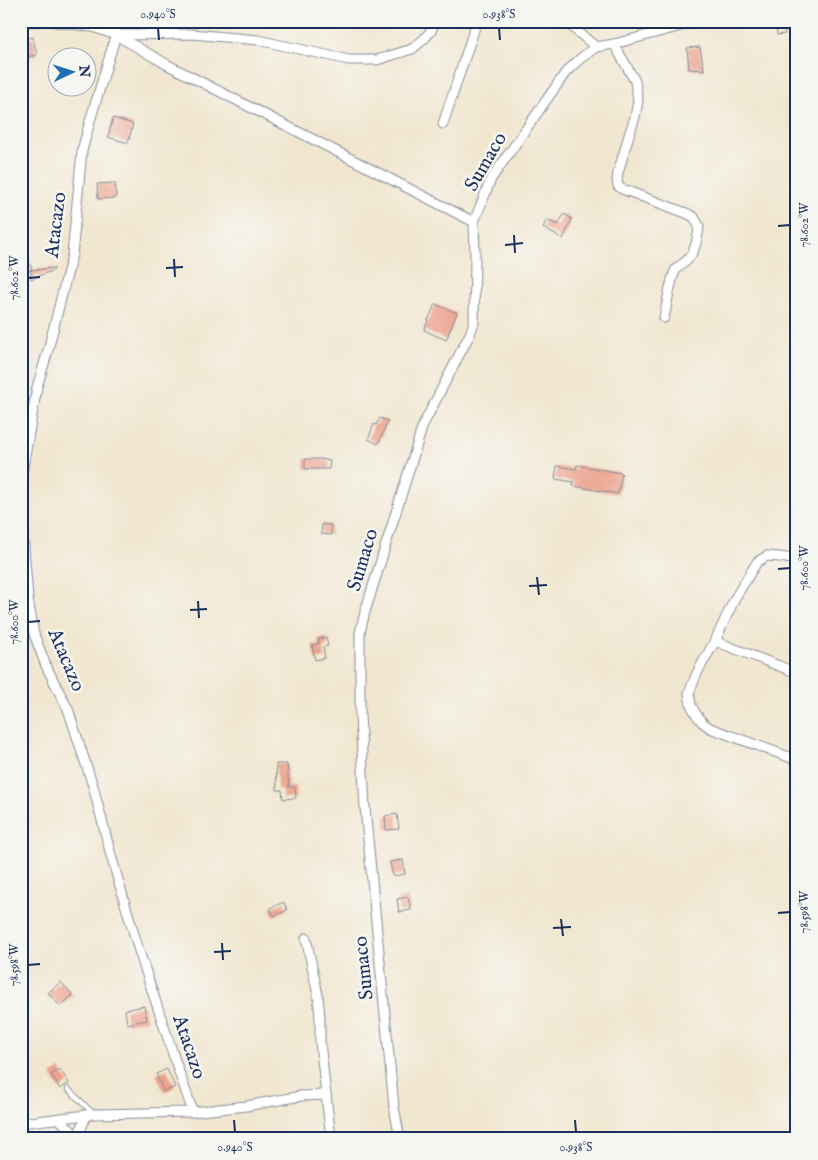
<svg xmlns="http://www.w3.org/2000/svg" width="818" height="1160" font-family="'IM FELL English',serif">
<style>
.building{fill:#eca28c}
.lines{fill:none;stroke-linecap:round;stroke-linejoin:round}
.service-casing{stroke:#868b97;stroke-width:6}
.minor-casing{stroke:#868b97;stroke-width:11}
.service{stroke:#fff;stroke-width:4.5}
.minor{stroke:#fff;stroke-width:9}
.ticks{fill:none;stroke:#1b2f5e;stroke-width:2}
.labels{text-anchor:middle;dominant-baseline:central;stroke-width:5;stroke-linejoin:round;paint-order:stroke}
.street-label{font-size:20px;fill:#1b2f5e;stroke:#f6f6f2}
.neatline{fill:none;stroke:#1b2f5e;stroke-width:2}
.ticks-label{font-size:12px;text-anchor:middle;fill:#1b2f5e}
</style>
<rect width="100%" height="100%" fill="#f6f6f2"/>
<filter id="ink" filterUnits="userSpaceOnUse"><feTurbulence type="fractalNoise" baseFrequency=".02" numOctaves="2"/><feDisplacementMap in="SourceGraphic" scale="10" xChannelSelector="R" yChannelSelector="G"/><feConvolveMatrix kernelMatrix="1 2 1 2 8 2 1 2 1" color-interpolation-filters="sRGB"/></filter>
<filter id="wash" filterUnits="userSpaceOnUse"><feTurbulence type="fractalNoise" baseFrequency=".0096" numOctaves="4" result="noise"/><feDisplacementMap in="SourceGraphic" scale="20" xChannelSelector="R" yChannelSelector="G"/><feGaussianBlur stdDeviation="1.12" result="paint"/><feColorMatrix in="noise" values="0 0 0 0 0 0 0 0 0 0 0 0 0 0 0 0 0 1.4 0 .05"/><feComposite in="paint" operator="in"/></filter>
<g filter="url(#wash)">
<rect width="100%" height="100%" fill="#f1e7d0"/>
<g id="blocks">
<!-- building -->
<g class="building">
<path d="M 776,21 L 784,21 L 785,34 L 777,35 Z"/>
<path d="M 33,37 L 37,55 L 21,58 L 21,40 Z"/>
<path d="M 700,47 L 704,70 L 689,69 L 687,48 Z"/>
<path d="M 113,118 L 133,124 L 128,143 L 108,137 Z"/>
<path d="M 115,183 L 116,198 L 98,199 L 97,184 Z"/>
<path d="M 564,214 L 572,219 L 563,239 L 543,228 L 546,220 L 558,225 Z"/>
<path d="M 27,258 L 32,269 L 24,273 L 21,266 L 21,262 Z"/>
<path d="M 54,268 L 54,270 L 31,279 L 31,270 Z"/>
<path d="M 435,304 L 457,313 L 446,340 L 424,330 Z"/>
<path d="M 380,418 L 388,421 L 378,444 L 368,439 L 374,424 L 376,425 Z"/>
<path d="M 305,459 L 321,459 L 330,461 L 329,469 L 305,469 Z"/>
<path d="M 577,465 L 622,473 L 618,494 L 573,486 L 574,482 L 555,479 L 557,466 L 576,469 Z"/>
<path d="M 322,524 L 331,525 L 331,535 L 321,534 Z"/>
<path d="M 326,637 L 328,646 L 323,647 L 325,658 L 315,660 L 312,645 L 319,644 L 318,639 Z"/>
<path d="M 276,764 L 287,764 L 289,787 L 295,787 L 296,798 L 283,799 L 282,790 L 277,790 Z"/>
<path d="M 397,814 L 399,829 L 386,830 L 385,816 Z"/>
<path d="M 403,860 L 405,874 L 393,876 L 390,862 Z"/>
<path d="M 408,897 L 411,910 L 399,912 L 397,899 Z"/>
<path d="M 284,902 L 287,910 L 274,916 L 270,908 Z"/>
<path d="M 61,982 L 73,995 L 60,1006 L 48,993 Z"/>
<path d="M 144,1006 L 147,1020 L 127,1024 L 125,1010 Z"/>
<path d="M 60,1069 L 69,1083 L 60,1089 L 51,1075 Z"/>
<path d="M 167,1069 L 175,1087 L 164,1092 L 156,1074 Z"/>
</g>
</g>
</g>
<g filter="url(#ink)">
<use href="#blocks" fill-opacity="0" stroke="#868b97" stroke-width="1"/>
<g class="lines">
<defs>
<path id="service" d="M 68,1089 L 93,1113"/>
<g id="minor">
<path d="M 117,21 L 116,35 L 90,121 L 82,151 L 72,255 L 47,354 L 37,387 L 22,473 L 22,521 L 28,599 L 34,634 L 46,666 L 68,709 L 93,786 L 112,859 L 139,951 L 180,1075 L 193,1112"/>
<path d="M 565,21 L 596,47"/>
<path d="M 21,22 L 48,21 L 93,27 L 116,35 L 192,34 L 258,40 L 349,60 L 377,60 L 412,49 L 423,40 L 431,31 L 435,21"/>
<path d="M 116,35 L 168,65 L 474,222"/>
<path d="M 614,44 L 635,81 L 638,101 L 635,117 L 629,135 L 618,173 L 617,180 L 618,186 L 622,189 L 686,213 L 694,217 L 699,226 C 698,237 695,254 685,262 C 682,264 679,266 676,269 C 670,280 667,305 664,318"/>
<path d="M 443,124 L 477,21"/>
<path d="M 797,560 L 780,557 L 767,556 L 757,562 L 735,598 L 715,641 L 697,673 L 689,693 L 691,705 L 696,714 L 702,722 L 710,728 L 797,760"/>
<path d="M 715,641 L 797,673"/>
<path d="M 306,938 L 318,995 L 320,1018 L 320,1042 L 331,1139"/>
<path d="M 59,1119 L 77,1136"/>
<path d="M 21,1123 L 94,1114 L 193,1112 L 246,1106 L 301,1096 L 326,1095"/>
<path d="M 77,1139 L 86,1116"/>
<path d="M 400,1139 L 394,1107 L 365,808 L 360,715 L 360,632 L 365,612 L 423,425 L 470,334 L 474,322 L 475,255 L 474,222 L 491,179 L 566,72 L 581,58 L 596,47 L 614,44 L 700,21"/>
</g>
</defs>
<!-- service casing -->
<use href="#service" class="service-casing"/>
<!-- minor casing -->
<use href="#minor" class="minor-casing"/>
<!-- service -->
<use href="#service" class="service"/>
<!-- minor -->
<use href="#minor" class="minor"/>
</g>
</g>
<!-- ticks -->
<path class="ticks" d="M 158,28 L 159,40M 499,28 L 500,40M 778,226 L 790,225M 514,235 L 515,253M 505,245 L 523,243M 174,259 L 175,277M 166,268 L 183,267M 28,278 L 40,277M 778,569 L 790,568M 537,577 L 539,595M 529,586 L 547,585M 198,601 L 199,618M 190,610 L 207,609M 28,622 L 40,621M 778,913 L 790,912M 561,919 L 563,936M 553,928 L 571,927M 222,943 L 223,960M 214,952 L 231,951M 28,965 L 40,964M 234,1120 L 235,1132M 575,1120 L 576,1132"/>
<g class="labels">
<!-- street labels -->
<g class="street-label">
<text transform="translate(486 162) rotate(-60)">Sumaco</text>
<text transform="translate(56 225) rotate(-83)">Atacazo</text>
<text transform="translate(363 560) rotate(-73)">Sumaco</text>
<text transform="translate(66 660) rotate(67)">Atacazo</text>
<text transform="translate(364 968) rotate(-96)">Sumaco</text>
<text transform="translate(189 1047) rotate(71)">Atacazo</text>
</g>
</g>
<!-- margin -->
<rect width="818" height="1160" fill="none" stroke="#f6f6f2" stroke-width="55"/>
<!-- north arrow -->
<g transform="translate(72 72) rotate(86)"><circle r="24" fill="#f6f6f2" stroke="#9ea6b7"/>
<path d="M0-4L9 19L0 12L-9 19Z" fill="#1f6fb2"/>
<text y="-8" font-size="14" font-weight="bold" text-anchor="middle" fill="#1b2f5e">N</text>
</g>
<rect x="28" y="28" width="762" height="1104" class="neatline"/>
<g class="ticks-label">
<text x="158" y="18">0.940°S</text>
<text x="499" y="18">0.938°S</text>
<text transform="translate(804 225) rotate(-90)" y="4">78.602°W</text>
<text transform="translate(14 278) rotate(-90)" y="4">78.602°W</text>
<text transform="translate(804 568) rotate(-90)" y="4">78.600°W</text>
<text transform="translate(14 622) rotate(-90)" y="4">78.600°W</text>
<text transform="translate(804 912) rotate(-90)" y="4">78.598°W</text>
<text transform="translate(14 965) rotate(-90)" y="4">78.598°W</text>
<text x="235" y="1151">0.940°S</text>
<text x="576" y="1151">0.938°S</text>
</g>
</svg>
